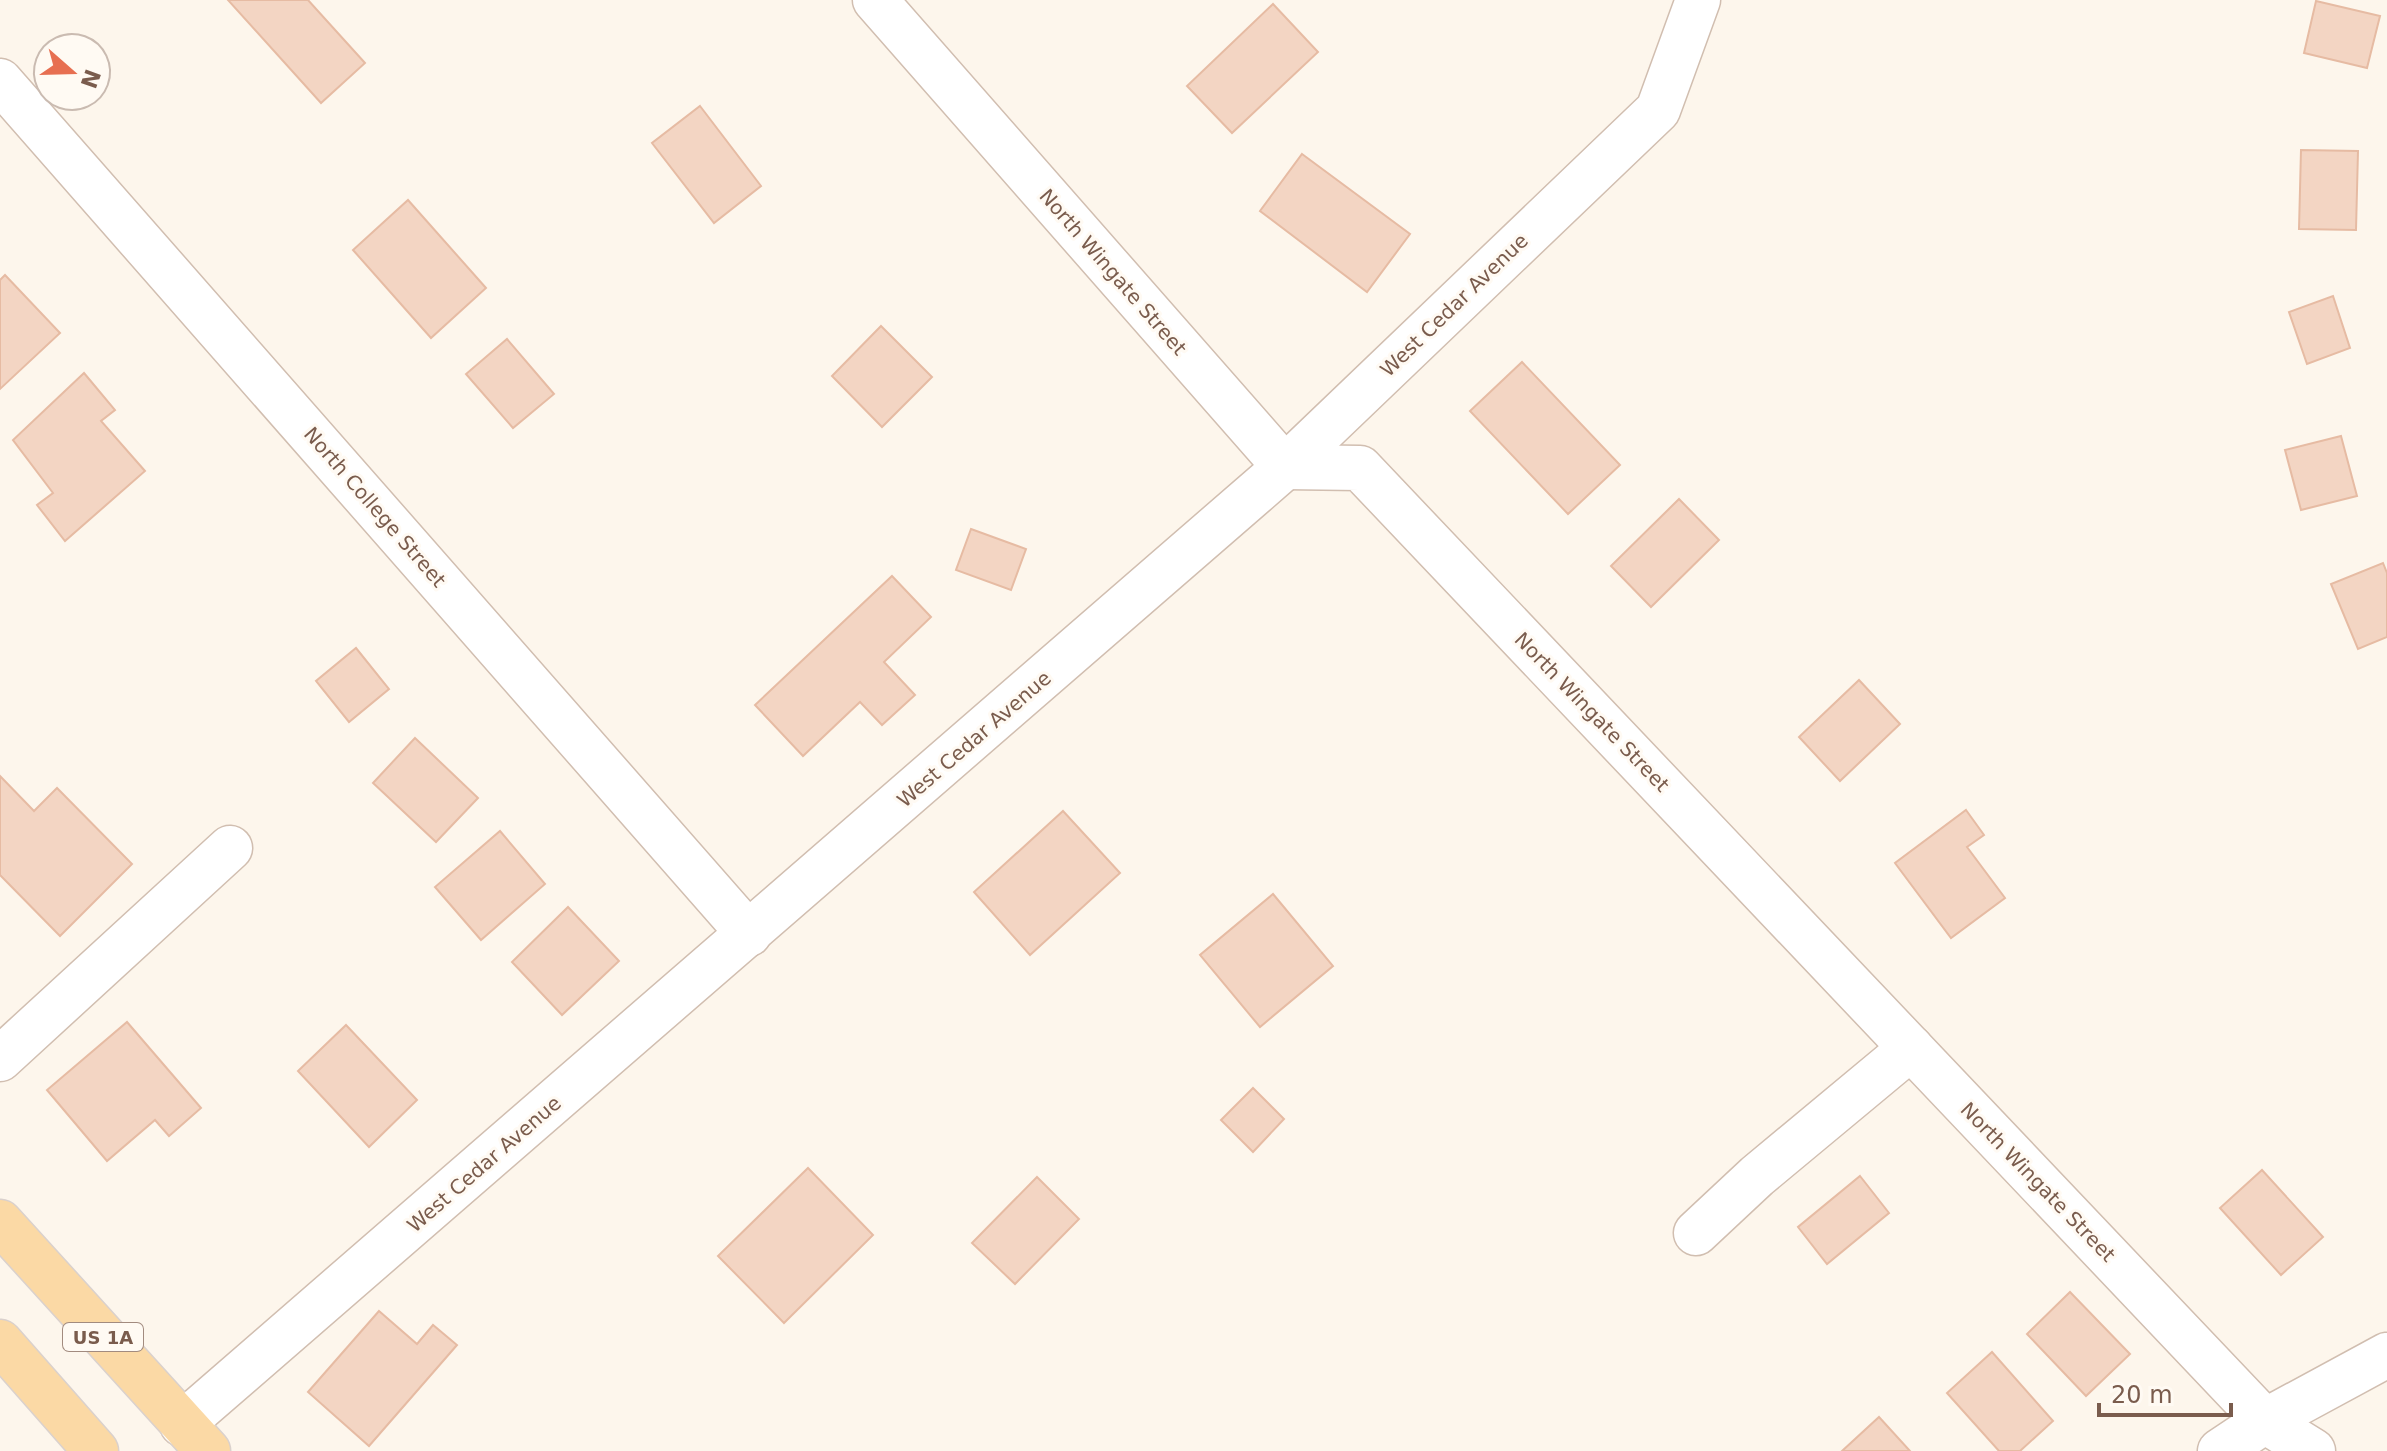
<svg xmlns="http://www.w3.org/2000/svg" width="2387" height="1451" font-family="'DejaVu Sans',sans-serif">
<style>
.building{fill:#f3d5c3;stroke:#e6bba3;stroke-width:2}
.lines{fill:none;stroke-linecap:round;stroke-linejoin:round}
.minor-casing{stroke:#d1beb0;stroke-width:47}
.major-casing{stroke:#dad1cd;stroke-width:47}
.minor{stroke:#fff;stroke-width:44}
.major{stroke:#fbd9a5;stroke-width:44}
.labels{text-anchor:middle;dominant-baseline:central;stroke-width:6;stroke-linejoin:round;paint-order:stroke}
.shield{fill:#fffaf3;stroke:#a28b7f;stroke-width:2}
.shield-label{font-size:18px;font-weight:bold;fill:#7a5c4d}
.street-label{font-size:20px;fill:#7a5c4d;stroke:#fffaf3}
</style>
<rect width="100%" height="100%" fill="#fdf6ec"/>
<!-- building -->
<g class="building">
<path d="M 228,0 L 308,0 L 365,63 L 321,103 Z"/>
<path d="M 2316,1 L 2380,16 L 2367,68 L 2304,53 Z"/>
<path d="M 1273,4 L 1318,52 L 1232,133 L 1187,86 Z"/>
<path d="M 700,106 L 761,186 L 714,223 L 652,143 Z"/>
<path d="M 2301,150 L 2358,151 L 2356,230 L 2299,229 Z"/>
<path d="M 1302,154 L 1410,234 L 1367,292 L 1260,211 Z"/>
<path d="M 408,200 L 486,288 L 431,338 L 353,250 Z"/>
<path d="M 5,275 L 60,333 L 0,389 L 0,280 Z"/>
<path d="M 2333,296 L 2350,348 L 2307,364 L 2289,312 Z"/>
<path d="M 881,326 L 932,377 L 882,427 L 832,376 Z"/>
<path d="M 507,339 L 554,394 L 513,428 L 466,374 Z"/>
<path d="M 1522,362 L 1620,465 L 1568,514 L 1470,411 Z"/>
<path d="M 84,373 L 115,410 L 101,421 L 145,471 L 65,541 L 37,505 L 53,493 L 13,440 Z"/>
<path d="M 2341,436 L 2357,496 L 2301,510 L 2285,450 Z"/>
<path d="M 1679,499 L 1719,540 L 1651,607 L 1611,566 Z"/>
<path d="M 971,529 L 1026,549 L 1011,590 L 956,570 Z"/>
<path d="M 2383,563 L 2387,573 L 2387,637 L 2358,649 L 2331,584 Z"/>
<path d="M 892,576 L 931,617 L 884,662 L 915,695 L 882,725 L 860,702 L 803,756 L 755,705 Z"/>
<path d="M 356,648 L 389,689 L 349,722 L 316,681 Z"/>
<path d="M 1859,680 L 1900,724 L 1840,781 L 1799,737 Z"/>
<path d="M 415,738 L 478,798 L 436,842 L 373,783 Z"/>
<path d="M 0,776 L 34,811 L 57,788 L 132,864 L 60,936 L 0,875 Z"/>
<path d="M 1966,810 L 1984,835 L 1967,847 L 2005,898 L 1951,938 L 1895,863 Z"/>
<path d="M 1063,811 L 1120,873 L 1030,955 L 974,892 Z"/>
<path d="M 500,831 L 545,884 L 481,940 L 435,887 Z"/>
<path d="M 1273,894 L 1333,966 L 1260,1027 L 1200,955 Z"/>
<path d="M 568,907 L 619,961 L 562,1015 L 512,962 Z"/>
<path d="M 127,1022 L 201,1108 L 169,1136 L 155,1120 L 107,1161 L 47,1090 Z"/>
<path d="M 346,1025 L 417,1100 L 369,1147 L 298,1071 Z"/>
<path d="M 1253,1088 L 1284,1119 L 1253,1152 L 1221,1120 Z"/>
<path d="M 808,1168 L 873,1235 L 784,1323 L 718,1256 Z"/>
<path d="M 2262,1170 L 2323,1237 L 2281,1275 L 2220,1208 Z"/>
<path d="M 1860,1176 L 1889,1213 L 1827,1264 L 1798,1227 Z"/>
<path d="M 1037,1177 L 1079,1219 L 1015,1284 L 972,1243 Z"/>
<path d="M 2070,1292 L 2130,1354 L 2086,1396 L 2027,1334 Z"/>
<path d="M 379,1311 L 417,1344 L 433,1325 L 457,1345 L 369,1446 L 308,1392 Z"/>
<path d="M 1992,1352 L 2053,1421 L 2020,1451 L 1999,1451 L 1947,1393 Z"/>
<path d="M 1879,1417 L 1910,1451 L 1842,1451 Z"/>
</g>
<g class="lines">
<defs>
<g id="minor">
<path d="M 875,0 L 1285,467 L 1360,468 L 2265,1421 L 2313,1451"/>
<path d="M 0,81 L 749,934"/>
<path d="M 0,1059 L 230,848"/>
<path d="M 1696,1233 L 1757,1176 L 1911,1048"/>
<path d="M 182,1424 L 1285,467 L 1658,110 L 1698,0"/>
<path d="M 2220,1451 L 2265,1421 L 2387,1355"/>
</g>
<g id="major">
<path d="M 0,1222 L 208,1451"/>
<path d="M 0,1342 L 96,1451"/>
</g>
</defs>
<!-- minor casing -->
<use href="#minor" class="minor-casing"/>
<!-- major casing -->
<use href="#major" class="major-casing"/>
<!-- minor -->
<use href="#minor" class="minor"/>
<!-- major -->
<use href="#major" class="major"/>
</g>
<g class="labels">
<!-- shield labels -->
<rect class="shield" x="63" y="1323" width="80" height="28" rx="6"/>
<g class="shield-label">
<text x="103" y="1337">US 1A</text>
</g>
<!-- street labels -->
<g class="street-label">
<text transform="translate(1113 272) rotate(49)">North Wingate Street</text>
<text transform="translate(1454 305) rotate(-44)">West Cedar Avenue</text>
<text transform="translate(375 507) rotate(49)">North College Street</text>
<text transform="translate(1592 712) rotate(46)">North Wingate Street</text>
<text transform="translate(974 739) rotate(-41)">West Cedar Avenue</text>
<text transform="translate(484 1164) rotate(-41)">West Cedar Avenue</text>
<text transform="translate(2038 1182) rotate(46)">North Wingate Street</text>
</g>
</g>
<!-- north arrow -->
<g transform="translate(72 72) rotate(110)"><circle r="38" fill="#fffaf3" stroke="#cabbb1" stroke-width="2"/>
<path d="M0-6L14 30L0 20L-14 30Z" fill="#e76f51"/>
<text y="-12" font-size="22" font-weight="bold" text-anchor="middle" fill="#7a5c4d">N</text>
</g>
<!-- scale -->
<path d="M2099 1403v12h132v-12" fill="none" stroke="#7a5c4d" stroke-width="4"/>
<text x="2111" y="1403" font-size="24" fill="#7a5c4d" stroke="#fffaf3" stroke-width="6" paint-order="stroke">20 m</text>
</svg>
